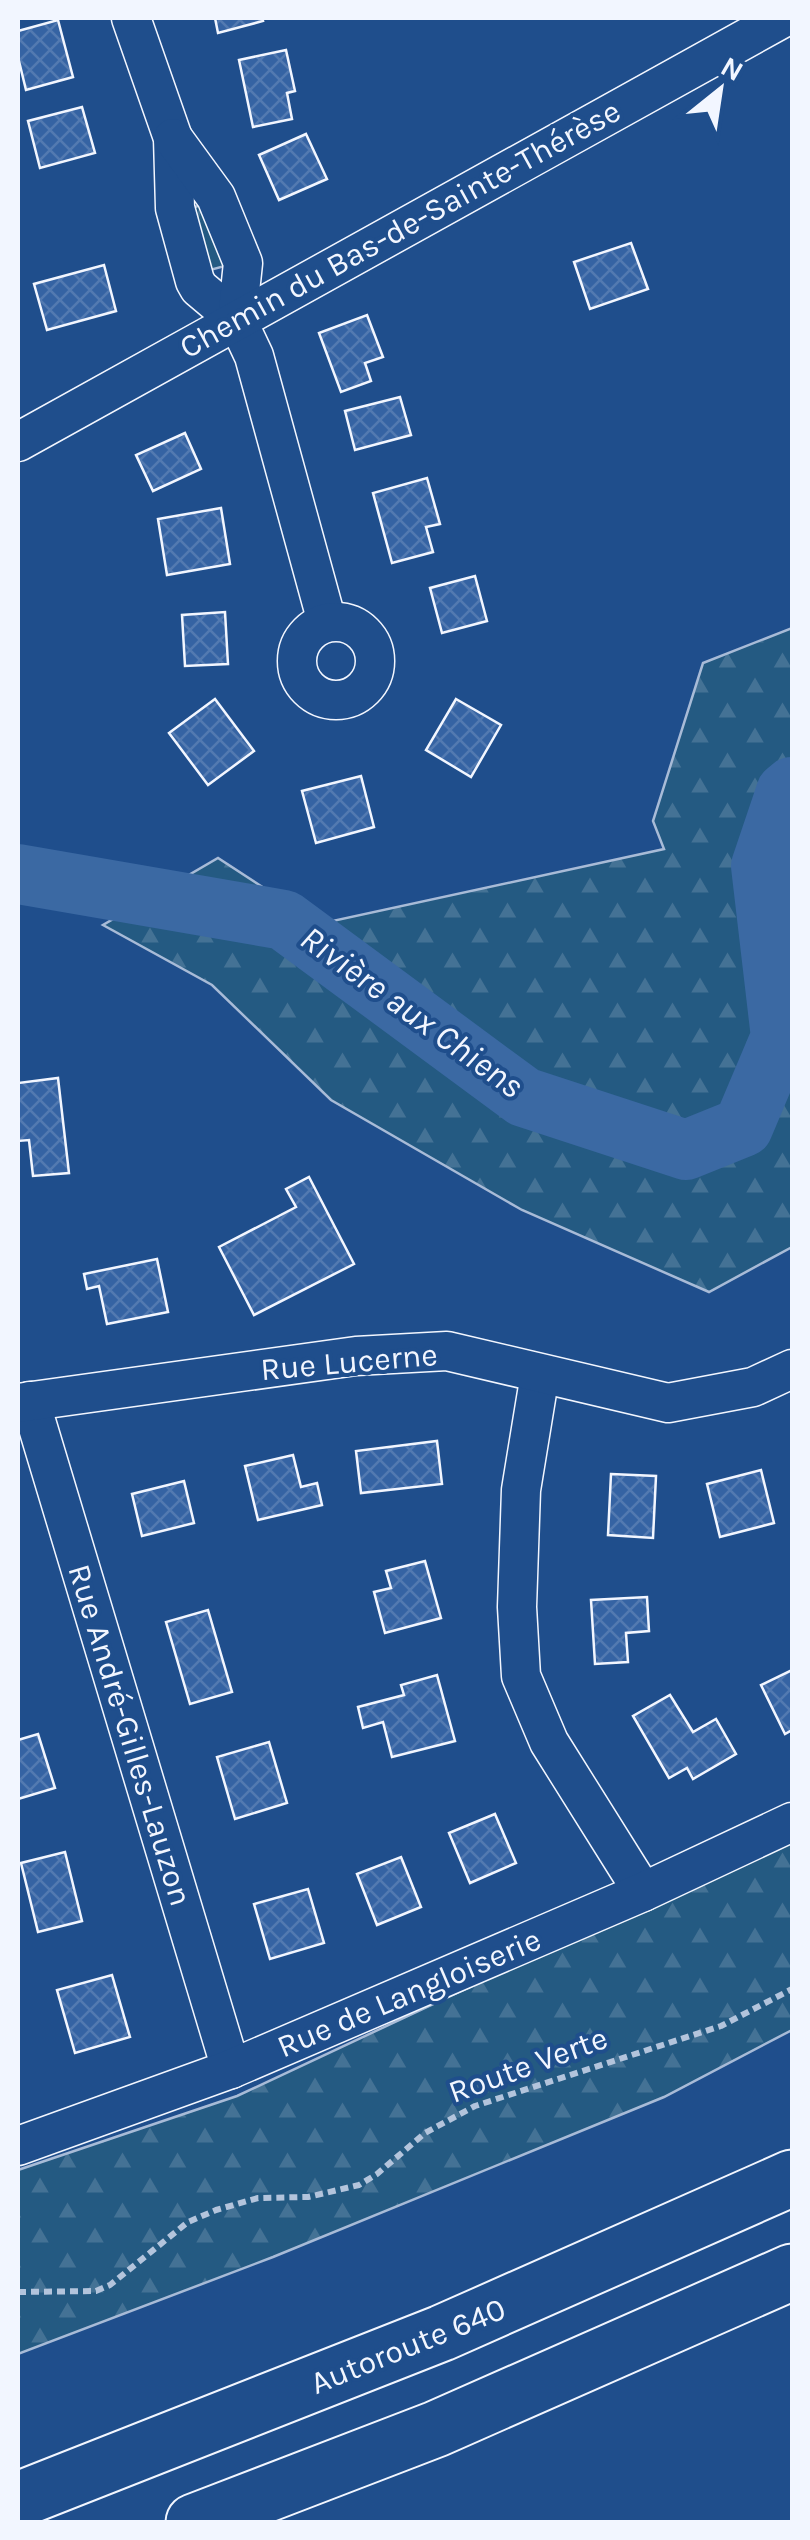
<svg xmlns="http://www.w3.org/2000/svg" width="810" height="2540" font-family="Karla,sans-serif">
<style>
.grass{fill:url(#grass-tufts);stroke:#a8bbd7;stroke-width:2.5}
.forest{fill:url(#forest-firs);stroke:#a8bbd7;stroke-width:2.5}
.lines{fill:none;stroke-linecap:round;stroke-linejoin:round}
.river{stroke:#3b69a3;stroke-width:60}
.building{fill:url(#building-cross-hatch);stroke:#f2f6ff;stroke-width:2.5}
.minor-casing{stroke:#f2f6ff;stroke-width:41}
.highway-casing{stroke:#f2f6ff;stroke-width:59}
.path{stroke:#b3c4dc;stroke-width:6;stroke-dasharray:8 5;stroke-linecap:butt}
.minor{stroke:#1f4e8c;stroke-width:38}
.highway{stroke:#1f4e8c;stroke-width:55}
.labels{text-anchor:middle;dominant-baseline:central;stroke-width:8;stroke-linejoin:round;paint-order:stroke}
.street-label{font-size:32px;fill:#f2f6ff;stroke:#1f4e8c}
.water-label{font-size:35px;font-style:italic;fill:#f2f6ff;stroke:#1f4e8c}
</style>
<defs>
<pattern id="grass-tufts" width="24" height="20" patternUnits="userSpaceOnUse" patternTransform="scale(2.5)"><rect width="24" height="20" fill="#245a82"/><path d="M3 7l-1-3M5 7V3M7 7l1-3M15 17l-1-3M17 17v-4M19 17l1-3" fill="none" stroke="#447295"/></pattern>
<pattern id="forest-firs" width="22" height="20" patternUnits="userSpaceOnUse" patternTransform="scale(2.5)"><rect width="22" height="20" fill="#245a82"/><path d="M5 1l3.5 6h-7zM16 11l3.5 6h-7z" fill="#447295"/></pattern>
<pattern id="building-cross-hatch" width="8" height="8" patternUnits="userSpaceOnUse" patternTransform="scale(2.5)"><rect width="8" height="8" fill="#3563a3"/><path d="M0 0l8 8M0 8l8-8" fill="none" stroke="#537ab1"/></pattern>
</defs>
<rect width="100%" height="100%" fill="#1f4e8c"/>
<!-- grass -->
<path class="grass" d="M 202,204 L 225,266 L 210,270 L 193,208 Z"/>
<!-- forest -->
<g class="forest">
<path d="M 792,628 L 792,1247 L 709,1292 L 522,1210 L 331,1100 L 212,985 L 103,925 L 218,858 L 319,924 L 664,849 L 653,821 L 703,663 Z"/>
<path d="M 792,1836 L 792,2030 L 664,2097 L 273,2257 L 18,2354 L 18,2170 L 237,2096 Z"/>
</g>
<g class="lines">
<!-- river -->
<path class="river" d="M 18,874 L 284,920 L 524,1097 L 686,1150 L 743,1127 L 781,1037 L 761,866 L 786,792 L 792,787"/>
</g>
<!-- building -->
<g class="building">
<path d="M 215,18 L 262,18 L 263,21 L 218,33 Z"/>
<path d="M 58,20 L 73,77 L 26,90 L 18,57 L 18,31 Z"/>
<path d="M 286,50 L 295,91 L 287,93 L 292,119 L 253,127 L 239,60 Z"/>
<path d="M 82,107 L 95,153 L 40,168 L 28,121 Z"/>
<path d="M 306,134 L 327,179 L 279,200 L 259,155 Z"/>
<path d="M 631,243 L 648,289 L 590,309 L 574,262 Z"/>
<path d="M 104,265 L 116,311 L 47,330 L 34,284 Z"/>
<path d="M 367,315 L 383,357 L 365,363 L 371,381 L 341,392 L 319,333 Z"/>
<path d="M 400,397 L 411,435 L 355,450 L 345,411 Z"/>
<path d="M 185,433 L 201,469 L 153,491 L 136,455 Z"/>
<path d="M 427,478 L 440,524 L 426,527 L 433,552 L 392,563 L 373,493 Z"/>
<path d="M 221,508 L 230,564 L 167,575 L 158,519 Z"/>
<path d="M 475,576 L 487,621 L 442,633 L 430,588 Z"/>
<path d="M 225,612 L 228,664 L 185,666 L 182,615 Z"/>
<path d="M 215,699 L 254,751 L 208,785 L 169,733 Z"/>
<path d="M 456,699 L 501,725 L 471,777 L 426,750 Z"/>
<path d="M 361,776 L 374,827 L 316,843 L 302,791 Z"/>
<path d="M 58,1078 L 69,1173 L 33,1176 L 29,1140 L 18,1141 L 18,1083 Z"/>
<path d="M 309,1177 L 354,1264 L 254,1315 L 219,1247 L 296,1207 L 286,1189 Z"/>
<path d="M 157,1259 L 168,1312 L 107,1324 L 99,1286 L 87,1289 L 84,1274 Z"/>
<path d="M 437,1441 L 442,1484 L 361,1493 L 356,1451 Z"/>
<path d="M 293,1455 L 301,1487 L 317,1483 L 322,1505 L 258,1520 L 245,1466 Z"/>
<path d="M 761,1470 L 774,1523 L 720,1537 L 707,1484 Z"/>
<path d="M 611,1474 L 656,1476 L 653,1538 L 608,1535 Z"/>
<path d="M 184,1481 L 194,1523 L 142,1536 L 132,1494 Z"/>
<path d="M 425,1561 L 441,1618 L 385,1633 L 374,1592 L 391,1588 L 386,1571 Z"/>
<path d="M 647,1597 L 649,1631 L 626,1633 L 628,1662 L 595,1664 L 591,1600 Z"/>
<path d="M 208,1610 L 232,1692 L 190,1704 L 166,1622 Z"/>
<path d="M 792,1670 L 792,1730 L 785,1734 L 761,1685 Z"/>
<path d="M 437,1675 L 455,1741 L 392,1757 L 383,1722 L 363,1728 L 358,1707 L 404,1695 L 401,1685 Z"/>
<path d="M 670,1695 L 693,1732 L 716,1719 L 736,1754 L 693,1779 L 687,1768 L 669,1778 L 633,1716 Z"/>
<path d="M 38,1734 L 55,1788 L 18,1799 L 18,1740 Z"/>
<path d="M 269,1742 L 287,1803 L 235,1819 L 217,1757 Z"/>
<path d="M 495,1814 L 516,1863 L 470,1883 L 449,1833 Z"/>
<path d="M 65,1852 L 82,1921 L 38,1932 L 21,1863 Z"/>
<path d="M 401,1857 L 421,1907 L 377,1925 L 357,1874 Z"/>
<path d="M 308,1889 L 324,1943 L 270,1959 L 254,1904 Z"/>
<path d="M 112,1975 L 130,2037 L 75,2053 L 57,1990 Z"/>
</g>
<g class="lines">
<defs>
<g id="minor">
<path d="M 131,18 L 173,138 L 175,208 L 195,281 L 199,288 L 237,320 L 254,356 L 327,622"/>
<path d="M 173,138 L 216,197 L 243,263 L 237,320"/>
<path d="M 18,442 L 783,18"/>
<circle cx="336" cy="661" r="39"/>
<path d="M 540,1374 L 521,1490 L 517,1607 L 521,1676 L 549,1742 L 643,1892"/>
<path d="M 30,1401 L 231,2069"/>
<path d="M 18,1403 L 356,1356 L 447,1351 L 668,1403 L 753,1387 L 792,1369"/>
<path d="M 18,2146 L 231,2069 L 643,1892 L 792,1822"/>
</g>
<g id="highway">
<path d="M 18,2500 L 442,2333 L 792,2178"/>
<path d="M 194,2522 L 436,2429 L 792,2272"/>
</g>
</defs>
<!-- minor casing -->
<use href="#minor" class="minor-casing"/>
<!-- highway casing -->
<use href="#highway" class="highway-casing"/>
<!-- path -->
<path class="path" d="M 18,2292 L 96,2291 L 110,2285 L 188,2222 L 216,2210 L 258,2198 L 308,2197 L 359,2185 L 377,2174 L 425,2133 L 475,2106 L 721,2026 L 792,1989"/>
<!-- minor -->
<use href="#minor" class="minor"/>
<!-- highway -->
<use href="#highway" class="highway"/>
</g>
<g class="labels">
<!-- street labels -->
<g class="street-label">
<text transform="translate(400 229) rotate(-29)">Chemin du Bas-de-Sainte-Thérèse</text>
<text transform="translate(349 1362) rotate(-5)">Rue Lucerne</text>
<text transform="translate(130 1735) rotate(73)">Rue André-Gilles-Lauzon</text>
<text transform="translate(409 1993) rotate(-23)">Rue de Langloiserie</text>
<text transform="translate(528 2065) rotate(-20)">Route Verte</text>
<text transform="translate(408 2346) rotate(-22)">Autoroute 640</text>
</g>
<!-- water labels -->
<g class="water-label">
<text transform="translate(412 1012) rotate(36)">Rivière aux Chiens</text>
</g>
</g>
<!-- border -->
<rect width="810" height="2540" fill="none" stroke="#f2f6ff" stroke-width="40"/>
<!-- north arrow -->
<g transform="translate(720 90) rotate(30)" stroke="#1f4e8c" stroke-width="8" paint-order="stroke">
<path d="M0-8L18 38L0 25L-18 38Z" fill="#f2f6ff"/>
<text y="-15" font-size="28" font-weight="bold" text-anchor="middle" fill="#f2f6ff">N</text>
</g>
</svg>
